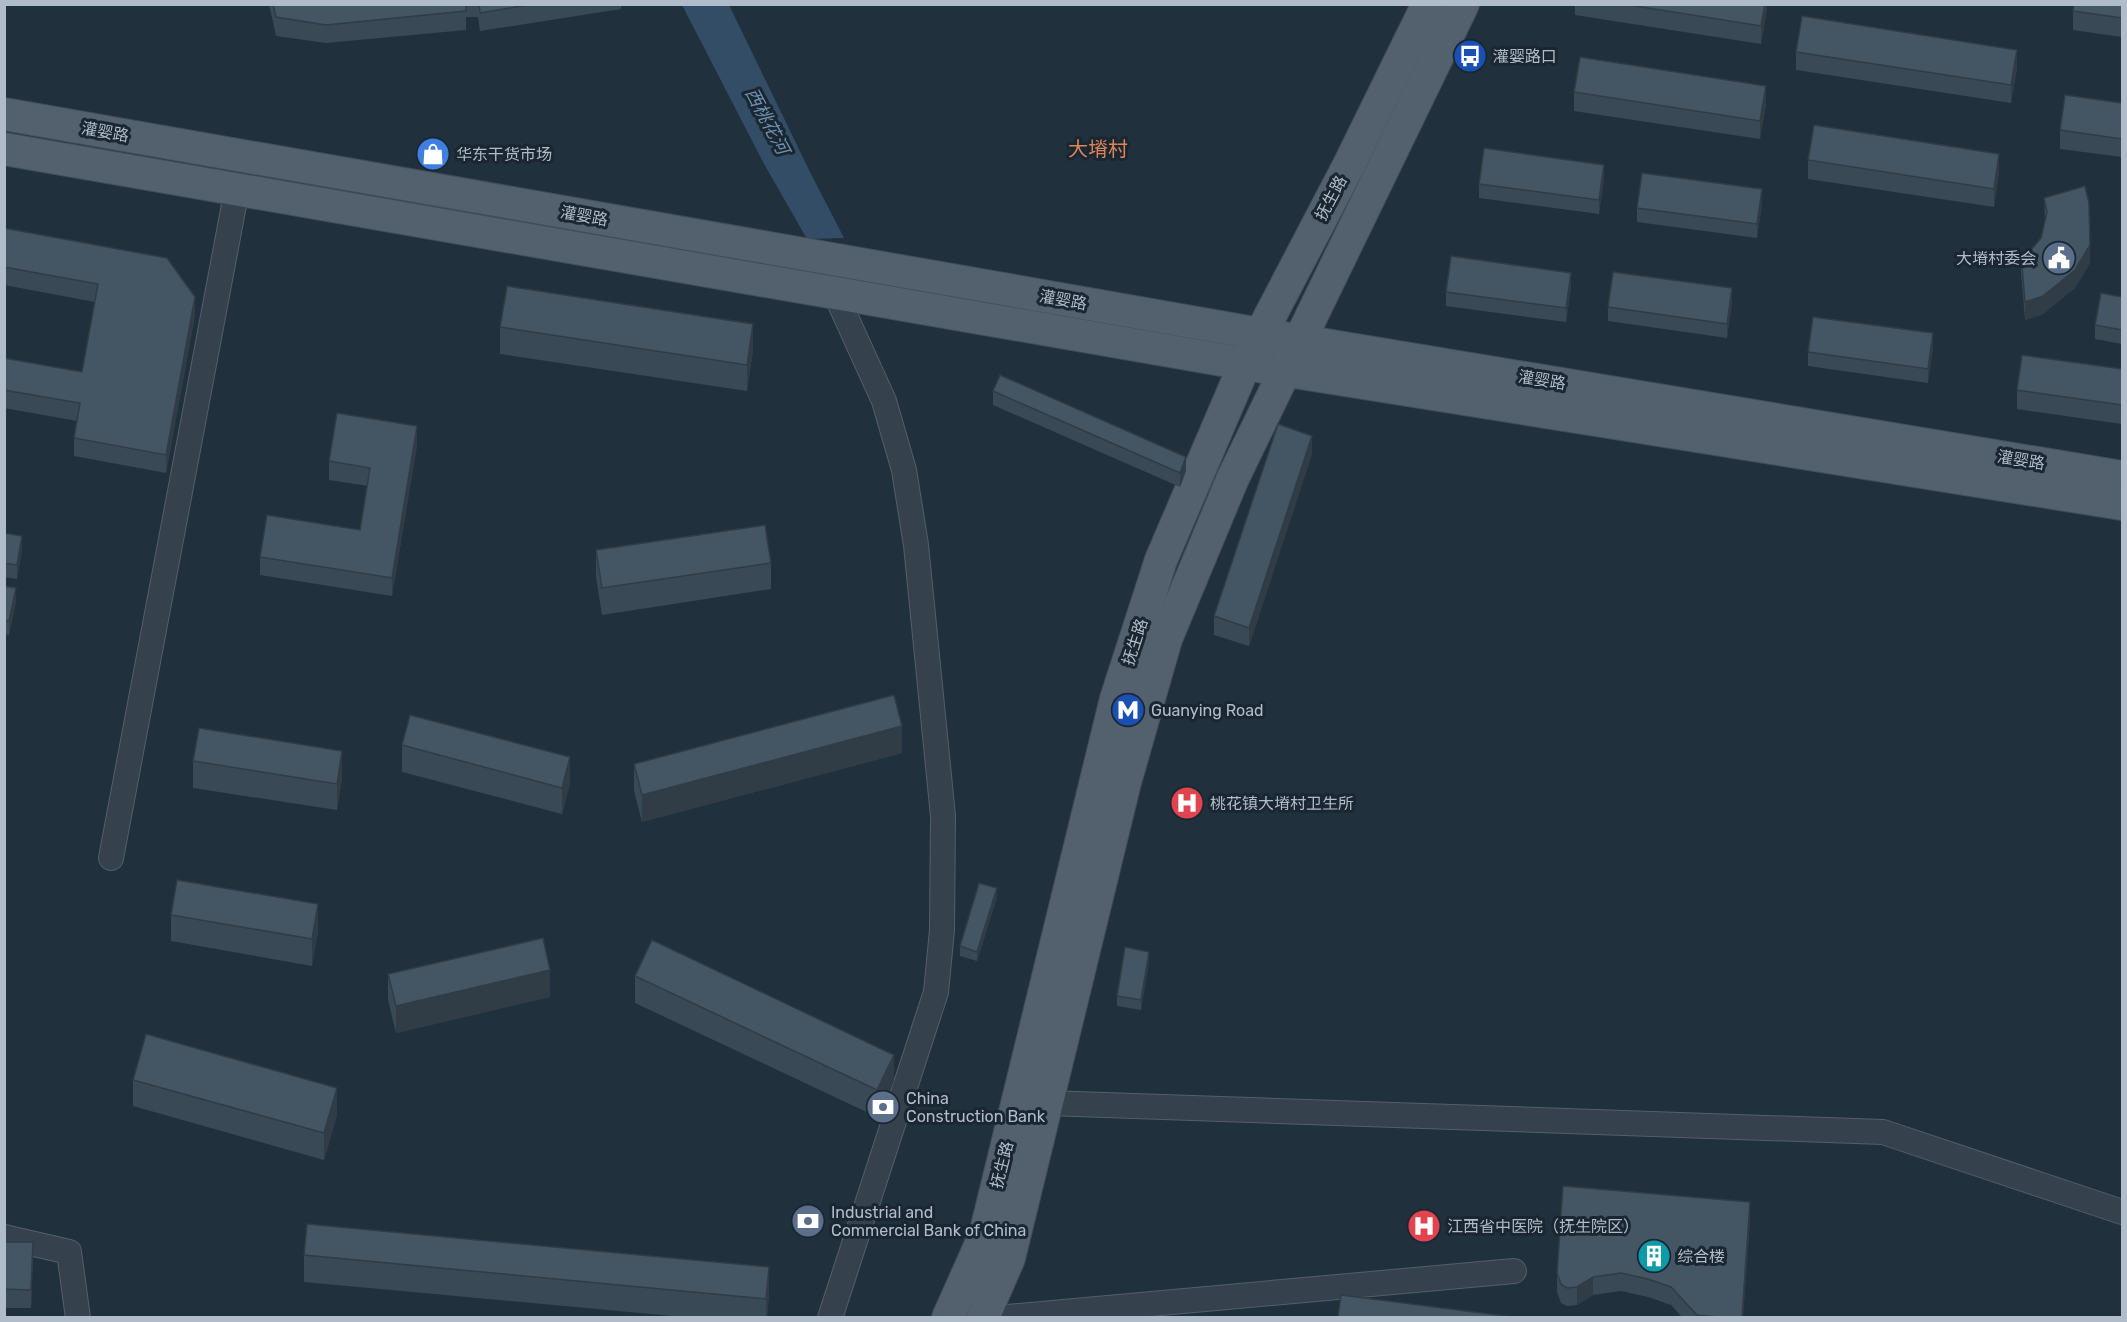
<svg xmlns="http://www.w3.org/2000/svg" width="2127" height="1322" font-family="Rubik,'Noto Sans SC',sans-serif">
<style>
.water{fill:#334d66}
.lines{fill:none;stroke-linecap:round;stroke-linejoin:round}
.minor-casing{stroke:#535f6b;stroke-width:26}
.major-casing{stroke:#414d59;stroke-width:34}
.minor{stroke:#35414d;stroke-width:24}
.major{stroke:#53606d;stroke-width:32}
.wall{fill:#3a4956}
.shaded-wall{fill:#303c46}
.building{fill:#445564;stroke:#303c46;stroke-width:1.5}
.labels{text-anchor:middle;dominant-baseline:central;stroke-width:6;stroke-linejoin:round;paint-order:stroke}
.poi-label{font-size:16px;fill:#b0bcc9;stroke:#1a2632;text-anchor:start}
.street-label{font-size:16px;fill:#b0bcc9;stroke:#1a2632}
.water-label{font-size:18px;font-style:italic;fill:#6e90af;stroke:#1a2632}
.quarter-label{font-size:20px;fill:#dc8558;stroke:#1a2632}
</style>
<rect width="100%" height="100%" fill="#21303d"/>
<!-- water -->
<path class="water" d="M 682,5 L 729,5 L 810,172 L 844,238 L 807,239 L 763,162 Z"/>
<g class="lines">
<defs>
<g id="minor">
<path d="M 111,858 L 237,189"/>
<path d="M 1047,1103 L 1883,1132 L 2122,1212"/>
<path d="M 4,1237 L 69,1252 L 78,1318"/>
<path d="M 830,1318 L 936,992 L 942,930 L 943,816 L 916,545 L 904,470 L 884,401 L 835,293"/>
<path d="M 996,1318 L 1514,1271"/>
</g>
<g id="major">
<path d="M 4,114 L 1260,334 L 2122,477"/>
<path d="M 4,149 L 1245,364 L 2122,504"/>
<path d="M 948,1318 L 985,1235 L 1116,699 L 1161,560 L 1245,364 L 1349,165 L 1428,4"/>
<path d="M 983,1318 L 1009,1258 L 1125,782 L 1166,639 L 1233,478 L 1463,4"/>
</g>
</defs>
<!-- minor casing -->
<use href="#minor" class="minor-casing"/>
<!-- major casing -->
<use href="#major" class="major-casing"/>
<!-- minor -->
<use href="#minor" class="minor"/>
<!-- major -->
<use href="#major" class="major"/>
</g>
<!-- wall -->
<g class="wall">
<path d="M 269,4 L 621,4 L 621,9 L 480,31 L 478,17 L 466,17 L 466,30 L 326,43 L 276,36 Z"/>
<path d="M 1575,4 L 1767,4 L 1767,9 L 1761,44 L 1575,15 Z"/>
<path d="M 2122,4 L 2122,37 L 2073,30 L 2073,11 Z"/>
<path d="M 1796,52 L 2017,68 L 2011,103 L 1796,70 Z"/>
<path d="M 1574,92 L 1766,104 L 1760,139 L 1574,111 Z"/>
<path d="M 2122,103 L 2122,157 L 2060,149 L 2060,130 Z"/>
<path d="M 1808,160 L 1999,172 L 1994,207 L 1808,179 Z"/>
<path d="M 1604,179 L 1599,214 L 1479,198 L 1479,184 Z"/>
<path d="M 2044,198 L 2090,263 L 2075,288 L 2043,314 L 2025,320 L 2021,273 L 2021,254 L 2031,250 L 2041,238 L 2045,220 Z"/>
<path d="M 1762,203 L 1757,238 L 1637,222 L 1637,208 Z"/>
<path d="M 4,228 L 195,315 L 166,473 L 74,456 L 74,438 L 77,421 L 4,408 L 4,358 L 82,372 L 95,302 L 4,285 Z"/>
<path d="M 1571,287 L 1566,322 L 1446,306 L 1446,292 Z"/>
<path d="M 2122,297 L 2122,344 L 2095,339 L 2095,325 Z"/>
<path d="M 1732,302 L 1727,338 L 1608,321 L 1608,307 Z"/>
<path d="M 500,327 L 753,350 L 747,391 L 500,354 Z"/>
<path d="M 1933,347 L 1928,383 L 1808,366 L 1808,352 Z"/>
<path d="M 2122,369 L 2122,424 L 2017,409 L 2017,390 Z"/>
<path d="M 993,391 L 1186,471 L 1180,487 L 993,405 Z"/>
<path d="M 417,445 L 392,596 L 260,575 L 260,557 L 360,530 L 368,486 L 329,480 L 329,461 Z"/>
<path d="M 1312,454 L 1249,646 L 1214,635 L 1214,616 Z"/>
<path d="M 4,533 L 22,550 L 17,579 L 4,577 Z"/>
<path d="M 596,550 L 771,563 L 771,589 L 602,615 L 596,577 Z"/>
<path d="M 4,586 L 16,602 L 9,635 L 4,634 Z"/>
<path d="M 402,745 L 570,784 L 562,814 L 402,772 Z"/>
<path d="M 902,753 L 642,822 L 634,791 L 634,764 Z"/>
<path d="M 193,761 L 342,778 L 337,810 L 193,788 Z"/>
<path d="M 997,897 L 977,961 L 960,956 L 960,946 Z"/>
<path d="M 171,915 L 318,931 L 312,966 L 171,941 Z"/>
<path d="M 1149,961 L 1141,1010 L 1117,1006 L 1117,996 Z"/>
<path d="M 388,974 L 550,997 L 396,1033 L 388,1000 Z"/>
<path d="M 635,976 L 894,1081 L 877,1117 L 635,1003 Z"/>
<path d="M 133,1080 L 337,1115 L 324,1160 L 133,1106 Z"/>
<path d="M 1750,1220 L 1743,1317 L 1682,1317 L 1671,1305 L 1648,1297 L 1621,1291 L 1593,1295 L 1577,1305 L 1567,1306 L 1561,1303 L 1557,1292 L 1557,1273 Z"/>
<path d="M 4,1242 L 33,1261 L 31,1308 L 4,1308 Z"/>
<path d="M 304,1255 L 769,1294 L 767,1317 L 683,1317 L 304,1282 Z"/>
</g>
<!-- shaded-wall -->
<g class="shaded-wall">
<path d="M 1765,4 L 1767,4 L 1767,9 L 1761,44 L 1761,26 Z"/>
<path d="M 2017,50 L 2017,68 L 2011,103 L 2011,85 Z"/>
<path d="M 1766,86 L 1766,104 L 1760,139 L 1760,121 Z"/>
<path d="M 1999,154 L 1999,172 L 1994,207 L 1994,189 Z"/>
<path d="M 1604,165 L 1604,179 L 1599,214 L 1599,200 Z"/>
<path d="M 1762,189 L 1762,203 L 1757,238 L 1757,224 Z"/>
<path d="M 2090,245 L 2090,263 L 2075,288 L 2043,314 L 2025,320 L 2025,302 Z"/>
<path d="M 1571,273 L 1571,287 L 1566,322 L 1566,308 Z"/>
<path d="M 1732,288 L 1732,302 L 1727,338 L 1727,324 Z"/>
<path d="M 195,297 L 195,315 L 166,473 L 166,455 Z"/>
<path d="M 753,324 L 753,350 L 747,391 L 747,365 Z"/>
<path d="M 1933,333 L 1933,347 L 1928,383 L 1928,369 Z"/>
<path d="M 417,426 L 417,445 L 392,596 L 392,578 Z"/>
<path d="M 1312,436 L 1312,454 L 1249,646 L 1249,628 Z"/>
<path d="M 1186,457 L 1186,471 L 1180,487 L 1180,473 Z"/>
<path d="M 22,536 L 22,550 L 17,579 L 17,565 Z"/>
<path d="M 16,588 L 16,602 L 9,635 L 9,621 Z"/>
<path d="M 902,726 L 902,753 L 642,822 L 642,795 Z"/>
<path d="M 342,751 L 342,778 L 337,810 L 337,784 Z"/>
<path d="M 570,757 L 570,784 L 562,814 L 562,788 Z"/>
<path d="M 997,888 L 997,897 L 977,961 L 977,952 Z"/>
<path d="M 318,904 L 318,931 L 312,966 L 312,939 Z"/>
<path d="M 1149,952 L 1149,961 L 1141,1010 L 1141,1000 Z"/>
<path d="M 550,970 L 550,997 L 396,1033 L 396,1006 Z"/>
<path d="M 894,1055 L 894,1081 L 877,1117 L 877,1090 Z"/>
<path d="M 337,1088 L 337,1115 L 324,1160 L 324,1133 Z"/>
<path d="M 1750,1202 L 1750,1220 L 1743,1317 L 1742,1317 Z"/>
<path d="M 33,1242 L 33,1261 L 31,1308 L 31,1290 Z"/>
<path d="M 769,1267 L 769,1294 L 767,1317 L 766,1317 L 766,1299 Z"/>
<path d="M 1593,1277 L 1593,1295 L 1577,1305 L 1577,1287 Z"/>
</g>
<!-- building -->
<g class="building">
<path d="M 273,4 L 466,4 L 466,11 L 326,25 L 276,17 Z"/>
<path d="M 479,4 L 534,4 L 480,13 Z"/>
<path d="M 1623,4 L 1765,4 L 1761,26 Z"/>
<path d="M 2074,4 L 2122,4 L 2122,18 L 2073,11 Z"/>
<path d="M 1802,16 L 2017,50 L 2011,85 L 1796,52 Z"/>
<path d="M 1580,57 L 1766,86 L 1760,121 L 1574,92 Z"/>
<path d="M 2065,95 L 2122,103 L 2122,139 L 2060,130 Z"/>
<path d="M 1814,125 L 1999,154 L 1994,189 L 1808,160 Z"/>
<path d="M 1484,148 L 1604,165 L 1599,200 L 1479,184 Z"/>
<path d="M 1642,173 L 1762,189 L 1757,224 L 1637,208 Z"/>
<path d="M 2085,186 L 2089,203 L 2090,245 L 2075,270 L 2043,296 L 2025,302 L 2021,254 L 2031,250 L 2041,238 L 2047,212 L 2044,198 Z"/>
<path d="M 4,228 L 167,258 L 195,297 L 166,455 L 74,438 L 80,403 L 4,390 L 4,358 L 82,372 L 98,284 L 4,267 Z"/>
<path d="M 1451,256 L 1571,273 L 1566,308 L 1446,292 Z"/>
<path d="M 1613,272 L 1732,288 L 1727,324 L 1608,307 Z"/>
<path d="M 507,286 L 753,324 L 747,365 L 500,327 Z"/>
<path d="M 2101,293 L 2122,297 L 2122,330 L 2095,325 Z"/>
<path d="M 1813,317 L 1933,333 L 1928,369 L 1808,352 Z"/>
<path d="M 2022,355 L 2122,369 L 2122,405 L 2017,390 Z"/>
<path d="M 1000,375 L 1186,457 L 1180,473 L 993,391 Z"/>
<path d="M 337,413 L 417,426 L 392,578 L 260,557 L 267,515 L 360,530 L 370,468 L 329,461 Z"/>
<path d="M 1278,424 L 1312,436 L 1249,628 L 1214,616 Z"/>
<path d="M 765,525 L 771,563 L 602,588 L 596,550 Z"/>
<path d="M 4,533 L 22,536 L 17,565 L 4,563 Z"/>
<path d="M 4,586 L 16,588 L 9,621 L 4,620 Z"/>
<path d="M 894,695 L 902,726 L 642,795 L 634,764 Z"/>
<path d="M 410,715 L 570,757 L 562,788 L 402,745 Z"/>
<path d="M 199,728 L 342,751 L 337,784 L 193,761 Z"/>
<path d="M 177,880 L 318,904 L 312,939 L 171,915 Z"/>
<path d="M 979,883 L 997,888 L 977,952 L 960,946 Z"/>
<path d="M 543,938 L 550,970 L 396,1006 L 388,974 Z"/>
<path d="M 652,940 L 894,1055 L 877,1090 L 635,976 Z"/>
<path d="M 1125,947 L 1149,952 L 1141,1000 L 1117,996 Z"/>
<path d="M 146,1034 L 337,1088 L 324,1133 L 133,1080 Z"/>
<path d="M 1563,1186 L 1750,1202 L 1742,1317 L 1718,1317 L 1697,1315 L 1671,1287 L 1648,1279 L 1621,1273 L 1593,1277 L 1577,1287 L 1567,1288 L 1561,1284 L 1557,1273 Z"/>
<path d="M 307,1224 L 769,1267 L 766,1299 L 304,1255 Z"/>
<path d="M 4,1242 L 33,1242 L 31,1290 L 4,1289 Z"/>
<path d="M 1341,1295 L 1513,1317 L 1338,1317 Z"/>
</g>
<!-- icons -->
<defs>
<symbol id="bus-disc" viewBox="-11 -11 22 22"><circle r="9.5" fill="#1a4fb4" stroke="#1a2632"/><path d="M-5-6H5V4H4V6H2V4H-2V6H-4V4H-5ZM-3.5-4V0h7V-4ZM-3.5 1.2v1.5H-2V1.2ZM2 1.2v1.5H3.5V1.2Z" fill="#fff"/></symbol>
<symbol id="shop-disc" viewBox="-11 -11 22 22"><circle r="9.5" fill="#3f7fe0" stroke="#1a2632"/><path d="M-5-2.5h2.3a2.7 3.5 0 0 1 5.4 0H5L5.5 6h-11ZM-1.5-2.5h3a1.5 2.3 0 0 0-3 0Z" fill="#fff"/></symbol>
<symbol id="civic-disc" viewBox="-11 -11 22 22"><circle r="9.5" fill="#5c6f8a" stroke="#1a2632"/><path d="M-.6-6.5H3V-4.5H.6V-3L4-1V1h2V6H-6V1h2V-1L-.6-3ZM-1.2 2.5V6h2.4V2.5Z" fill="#fff"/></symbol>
<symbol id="metro-disc" viewBox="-11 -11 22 22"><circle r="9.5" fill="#1a4fb4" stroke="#1a2632"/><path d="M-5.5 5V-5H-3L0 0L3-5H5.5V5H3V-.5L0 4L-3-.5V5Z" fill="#fff"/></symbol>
<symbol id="hospital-disc" viewBox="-11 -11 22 22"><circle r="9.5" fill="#e0444e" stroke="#1a2632"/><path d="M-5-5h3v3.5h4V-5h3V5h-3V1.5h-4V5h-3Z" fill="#fff"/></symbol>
<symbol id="bank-disc" viewBox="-11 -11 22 22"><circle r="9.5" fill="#5c6f8a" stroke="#1a2632"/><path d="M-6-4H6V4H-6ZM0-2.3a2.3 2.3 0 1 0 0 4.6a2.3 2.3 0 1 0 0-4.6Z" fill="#fff"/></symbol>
<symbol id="building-disc" viewBox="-11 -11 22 22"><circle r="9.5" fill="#0f9aa8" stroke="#1a2632"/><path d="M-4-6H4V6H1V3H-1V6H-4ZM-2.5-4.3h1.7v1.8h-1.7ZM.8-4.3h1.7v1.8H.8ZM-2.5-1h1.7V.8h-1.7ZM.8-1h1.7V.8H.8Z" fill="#fff"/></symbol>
</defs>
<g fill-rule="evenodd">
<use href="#bus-disc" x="1451" y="37" width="38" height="38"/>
<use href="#shop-disc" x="414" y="135" width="38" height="38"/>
<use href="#civic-disc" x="2040" y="239" width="38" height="38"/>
<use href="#metro-disc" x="1109" y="691" width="38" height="38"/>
<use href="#hospital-disc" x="1168" y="784" width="38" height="38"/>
<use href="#bank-disc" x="864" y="1088" width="38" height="38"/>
<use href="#bank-disc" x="789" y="1202" width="38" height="38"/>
<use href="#hospital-disc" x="1405" y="1207" width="38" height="38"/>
<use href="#building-disc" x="1635" y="1237" width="38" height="38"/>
</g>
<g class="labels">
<!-- poi labels -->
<g class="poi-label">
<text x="1493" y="56">灌婴路口</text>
<text x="456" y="154">华东干货市场</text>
<text x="2036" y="258" text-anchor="end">大塉村委会</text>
<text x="1151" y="710">Guanying Road</text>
<text x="1210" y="803">桃花镇大塉村卫生所</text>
<text x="906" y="1098">China<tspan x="906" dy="18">Construction Bank</tspan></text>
<text x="831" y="1212">Industrial and<tspan x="831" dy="18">Commercial Bank of China</tspan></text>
<text x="1447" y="1226">江西省中医院（抚生院区）</text>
<text x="1677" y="1256">综合楼</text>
</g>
<!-- street labels -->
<g class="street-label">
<text transform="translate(105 132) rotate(10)">灌婴路</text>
<text transform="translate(1331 198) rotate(-62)">抚生路</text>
<text transform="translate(584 216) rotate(10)">灌婴路</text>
<text transform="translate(1063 300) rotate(10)">灌婴路</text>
<text transform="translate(1542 380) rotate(9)">灌婴路</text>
<text transform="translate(2021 460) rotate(9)">灌婴路</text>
<text transform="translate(1135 642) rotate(-72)">抚生路</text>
<text transform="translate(1002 1165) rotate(-76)">抚生路</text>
</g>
<!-- water labels -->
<g class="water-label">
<text transform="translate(767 121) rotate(62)">西桃花河</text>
</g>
<!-- quarter labels -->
<g class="quarter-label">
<text x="1098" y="149">大塉村</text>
</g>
</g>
<!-- border -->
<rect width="2127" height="1322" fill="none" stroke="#b0bcc9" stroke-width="12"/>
</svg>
